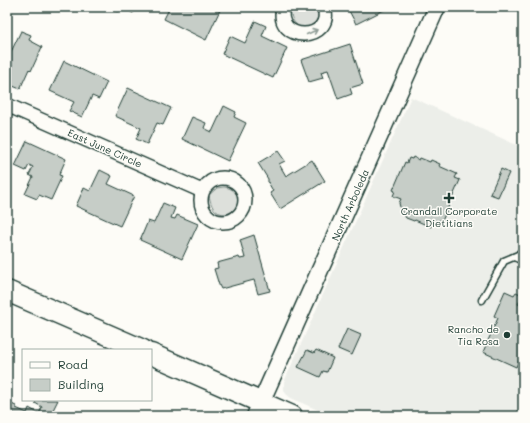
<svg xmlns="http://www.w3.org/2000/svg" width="530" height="423" font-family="Mali,sans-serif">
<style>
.built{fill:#eceee9}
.green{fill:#dde0db;stroke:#7e8e88}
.building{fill:#c6cdc7;stroke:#1f3d34}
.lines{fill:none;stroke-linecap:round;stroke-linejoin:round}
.service-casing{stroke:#1f3d34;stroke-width:9}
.minor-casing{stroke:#1f3d34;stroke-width:16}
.tertiary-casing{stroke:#1f3d34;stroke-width:19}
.primary-casing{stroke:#1f3d34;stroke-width:23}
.service{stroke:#fdfcf7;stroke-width:6}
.minor{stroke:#fdfcf7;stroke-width:13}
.tertiary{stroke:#fdfcf7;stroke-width:16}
.primary{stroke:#fdfcf7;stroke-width:20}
.oneway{stroke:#8e9c96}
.poi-dot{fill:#1f3d34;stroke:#fdfcf7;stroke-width:1.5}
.labels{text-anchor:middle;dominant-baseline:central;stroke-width:3;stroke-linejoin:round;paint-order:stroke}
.street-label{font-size:10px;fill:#1f3d34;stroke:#fdfcf7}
.poi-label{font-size:10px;fill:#1f3d34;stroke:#fdfcf7}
</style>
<rect width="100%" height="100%" fill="#fdfcf7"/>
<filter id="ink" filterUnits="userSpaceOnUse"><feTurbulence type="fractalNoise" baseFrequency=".025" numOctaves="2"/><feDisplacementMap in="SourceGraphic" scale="8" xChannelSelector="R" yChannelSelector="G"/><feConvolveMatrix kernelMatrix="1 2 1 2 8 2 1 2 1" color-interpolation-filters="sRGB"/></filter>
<g filter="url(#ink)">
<!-- built -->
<path class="built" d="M 411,97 L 523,148 L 523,416 L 331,416 L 291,398 L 286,394 L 284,390 L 284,382 Z"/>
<!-- green -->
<g class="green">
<path d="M 290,7 L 317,7 C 323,21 307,36 296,24 C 292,21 291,14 289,9 Z"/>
<path d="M 224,187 C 242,189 243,209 226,214 C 214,214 211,206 209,195 L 217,188 Z"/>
</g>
<!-- building -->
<g class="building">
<path d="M 107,7 L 121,7 L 118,12 Z"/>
<path d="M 121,7 L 136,7 L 133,13 Z"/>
<path d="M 170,7 L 214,7 L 220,10 L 206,40 L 164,19 Z"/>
<path d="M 347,7 L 390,7 L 356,24 Z"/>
<path d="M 255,21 L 266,26 L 262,36 L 287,48 L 273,78 L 222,54 L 230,36 L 245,43 Z"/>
<path d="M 21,31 L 31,35 L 29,40 L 42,47 L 31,71 L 29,69 L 20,89 L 8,84 L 10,79 L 7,78 L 7,55 L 9,56 Z"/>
<path d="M 350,44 L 363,84 L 350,88 L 352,94 L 338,99 L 328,70 L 321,72 L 323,78 L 309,82 L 301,60 Z"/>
<path d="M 64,61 L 107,82 L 99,99 L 92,96 L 82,117 L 69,111 L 74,102 L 50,91 Z"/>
<path d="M 128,88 L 171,108 L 163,125 L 157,123 L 147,144 L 136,139 L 141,128 L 115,116 Z"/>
<path d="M 224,106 L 236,112 L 234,117 L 246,123 L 228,161 L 182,139 L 192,117 L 206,123 L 204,128 L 212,132 Z"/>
<path d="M 27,141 L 66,159 L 59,175 L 62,176 L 51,200 L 39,195 L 37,199 L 25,194 L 33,177 L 29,175 L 33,167 L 29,165 L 26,171 L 15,166 Z"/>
<path d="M 278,151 L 285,161 L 279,164 L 286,176 L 312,160 L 325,181 L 280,209 L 270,193 L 273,191 L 268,182 L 268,179 L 258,163 Z"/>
<path d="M 413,157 L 419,160 L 420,158 L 430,162 L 431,160 L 440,164 L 439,166 L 457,174 L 455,178 L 460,180 L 442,221 L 440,220 L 438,225 L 433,223 L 431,227 L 415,220 L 414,221 L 406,218 L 401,211 L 399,203 L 401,199 L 393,196 L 395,191 L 393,190 L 405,162 L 407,163 L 409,158 L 412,159 Z"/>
<path d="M 501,169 L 509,173 L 498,197 L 490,194 Z"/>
<path d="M 100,170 L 112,176 L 108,184 L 134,196 L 120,226 L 76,206 L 84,188 L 90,191 Z"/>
<path d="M 163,203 L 175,208 L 171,218 L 175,219 L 177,215 L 198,224 L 182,259 L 140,240 L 148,221 L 154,223 Z"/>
<path d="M 254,235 L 270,291 L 258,294 L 254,280 L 221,289 L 219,285 L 214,269 L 218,268 L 217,263 L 239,257 L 240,259 L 245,258 L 240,240 Z"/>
<path d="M 505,291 L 514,295 L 516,292 L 523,295 L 518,304 L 523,307 L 523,352 L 516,367 L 483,352 L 498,318 L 494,316 Z"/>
<path d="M 347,329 L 361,335 L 352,355 L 338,349 Z"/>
<path d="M 307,350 L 314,353 L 316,350 L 333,358 L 327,372 L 323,371 L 320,377 L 298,367 Z"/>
<path d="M 37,400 L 58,400 L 50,416 L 38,416 L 42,407 L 35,403 Z"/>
<path d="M 7,402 L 16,406 L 16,408 L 27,413 L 29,408 L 38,413 L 37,416 L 7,416 Z"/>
</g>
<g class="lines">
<defs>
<g id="service">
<path d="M 514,257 L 523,261"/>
<path d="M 482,300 L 504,261 L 518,255 L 523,250"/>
</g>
<g id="minor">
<path d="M 283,7 C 274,44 335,42 324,7"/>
<path d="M 7,105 L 202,191"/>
<circle cx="223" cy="200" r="22"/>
</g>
<path id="tertiary" d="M 255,416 L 437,7"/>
<g id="primary">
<path d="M 7,291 L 143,350"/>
<path d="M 151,354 L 292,416"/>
</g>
</defs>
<!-- service casing -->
<use href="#service" class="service-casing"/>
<!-- minor casing -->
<use href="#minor" class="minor-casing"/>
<!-- tertiary casing -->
<use href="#tertiary" class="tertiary-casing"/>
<!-- primary casing -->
<use href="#primary" class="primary-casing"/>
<!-- service -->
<use href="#service" class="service"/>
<!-- minor -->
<use href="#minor" class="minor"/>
<!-- tertiary -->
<use href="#tertiary" class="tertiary"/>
<!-- primary -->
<use href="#primary" class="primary"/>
</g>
<!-- one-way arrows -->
<defs><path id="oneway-shaft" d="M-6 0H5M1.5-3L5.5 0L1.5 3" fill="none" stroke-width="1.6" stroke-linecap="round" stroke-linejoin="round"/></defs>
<use class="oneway" href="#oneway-shaft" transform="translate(312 32) rotate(-24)"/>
</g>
<!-- markers -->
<g class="poi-dot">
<path d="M447 192h4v4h4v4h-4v4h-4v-4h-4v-4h4z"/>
<circle cx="507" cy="335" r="4"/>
</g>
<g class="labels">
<!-- street labels -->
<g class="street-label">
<text transform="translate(105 148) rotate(24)">East June Circle</text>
<text transform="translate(350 205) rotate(-66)">North Arboleda</text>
</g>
<!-- poi labels -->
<g class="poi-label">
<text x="449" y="211">Crandall Corporate<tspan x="449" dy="12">Dietitians</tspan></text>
<text x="499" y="329" text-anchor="end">Rancho de<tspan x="499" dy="12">Tia Rosa</tspan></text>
</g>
</g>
<!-- margin -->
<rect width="530" height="423" fill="none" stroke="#fdfcf7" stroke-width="24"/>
<rect x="12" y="12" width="506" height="399" fill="none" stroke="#1f3d34" stroke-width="1.5" filter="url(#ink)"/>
<!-- legend -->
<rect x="22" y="349" width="130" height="52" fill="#fdfcf7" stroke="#a4b0a9"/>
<rect x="30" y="362" width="20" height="6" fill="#fdfcf7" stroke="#a4b0a9"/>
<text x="58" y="369" font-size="12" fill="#1f3d34">Road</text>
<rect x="30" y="379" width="20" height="12" fill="#c6cdc7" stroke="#a4b0a9"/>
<text x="58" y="389" font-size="12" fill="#1f3d34">Building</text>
</svg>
